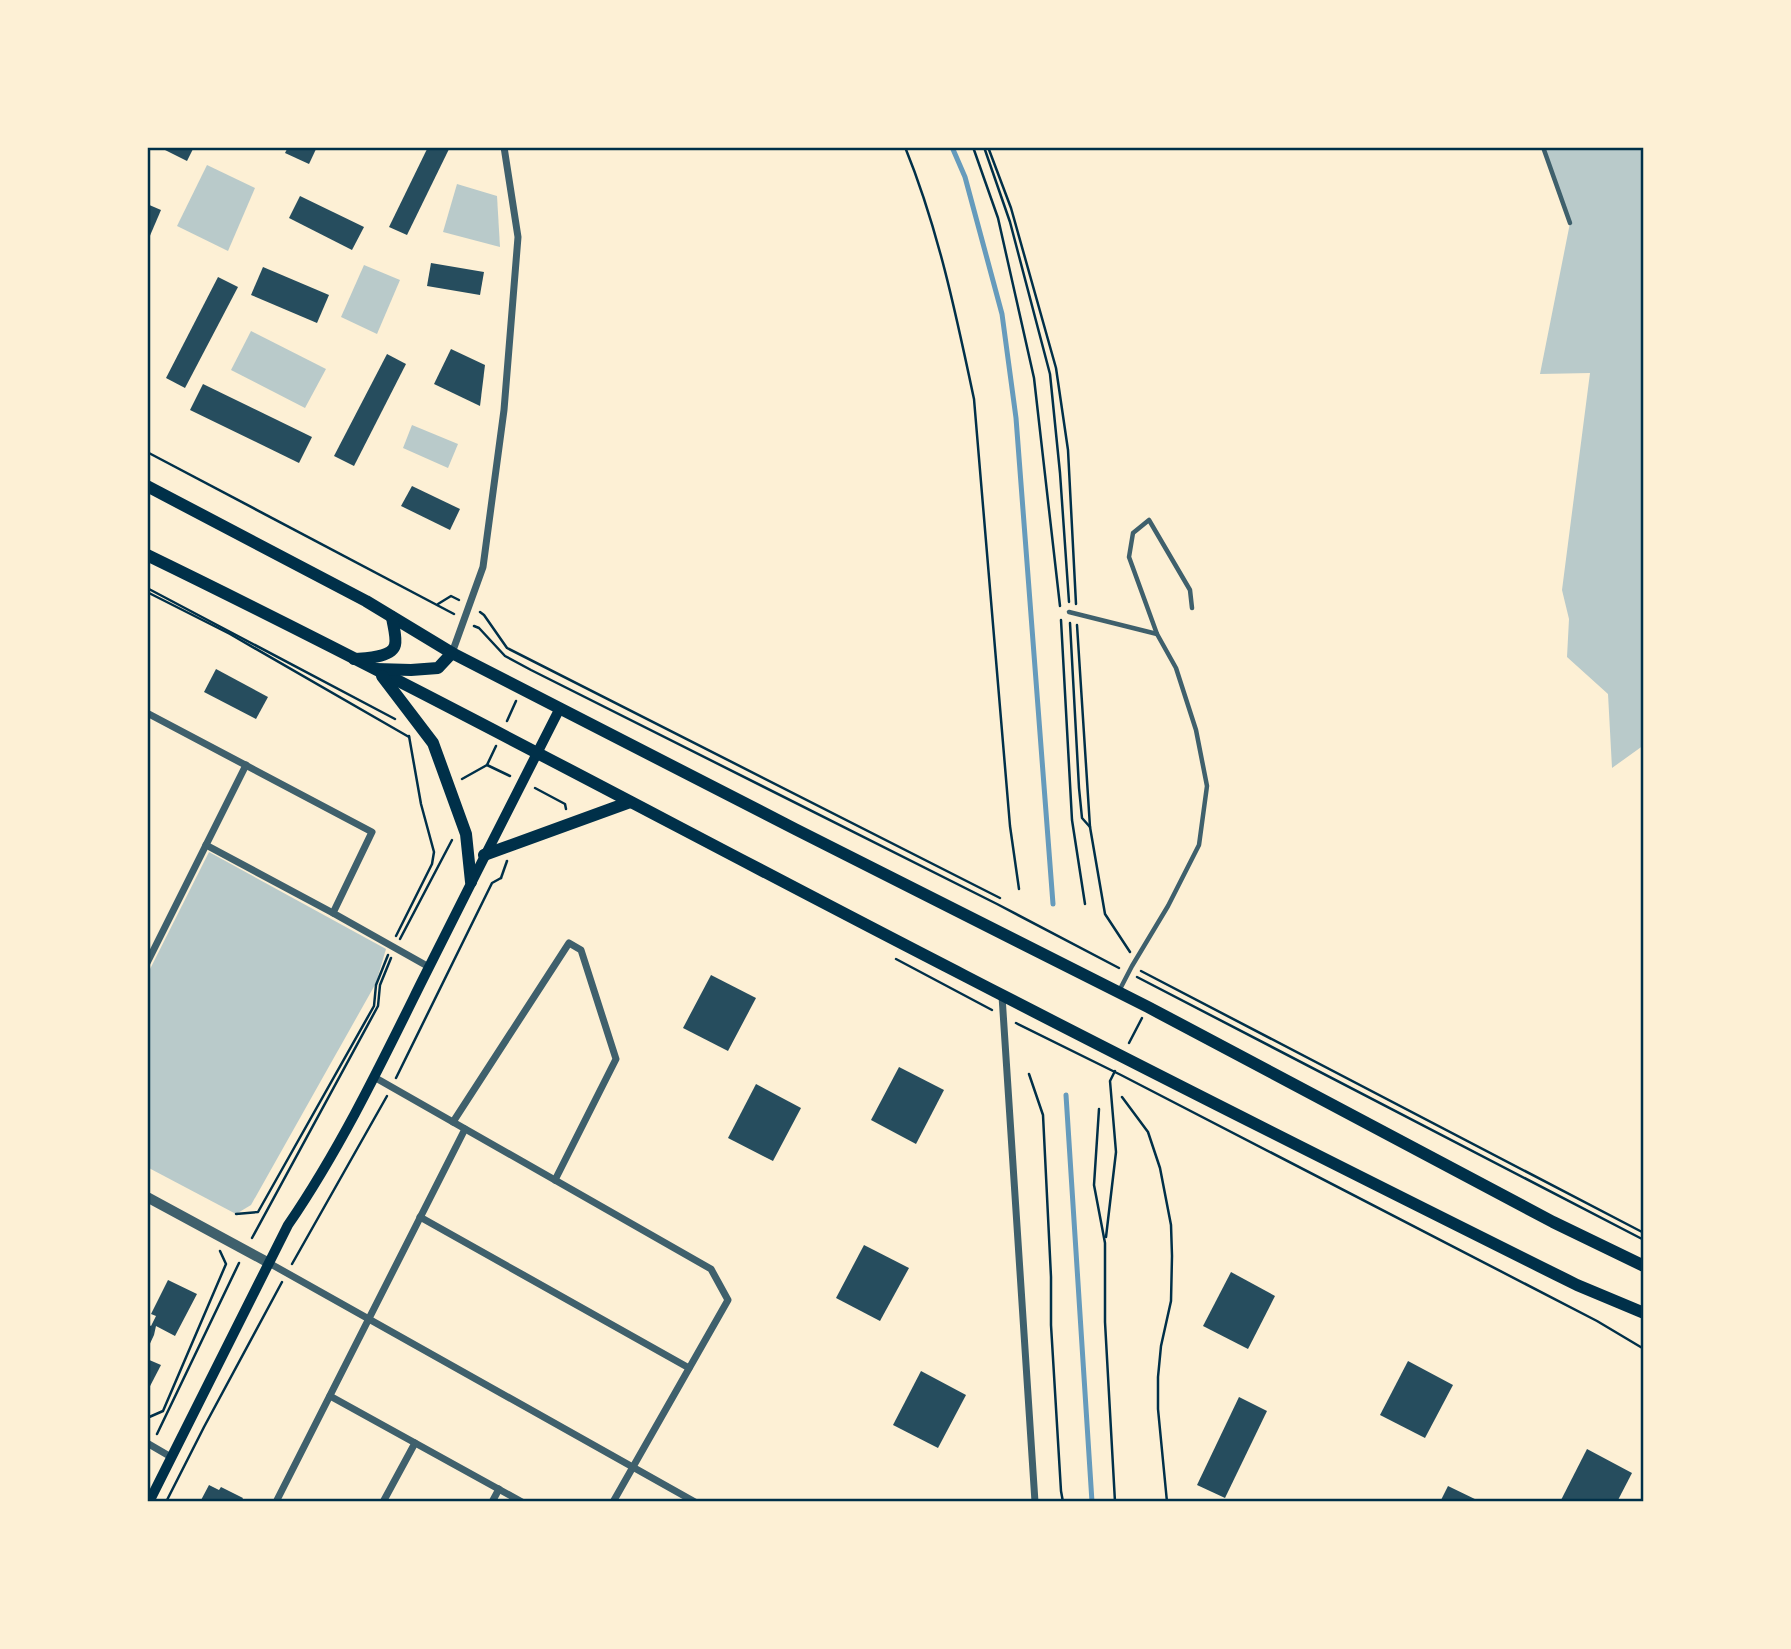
<svg xmlns="http://www.w3.org/2000/svg" width="1791" height="1649" font-family="Commissioner,sans-serif">
<style>
.green{fill:#b9caca}
.lines{fill:none;stroke-linecap:round;stroke-linejoin:round}
.stream{stroke:#669bbc;stroke-width:5}
.building{fill:#264d5e}
.path{stroke:#003049;stroke-width:2.5}
.service{stroke:#3f606c;stroke-width:4.5}
.minor{stroke:#3f606c;stroke-width:7}
.tertiary{stroke:#3f606c;stroke-width:10}
.secondary{stroke:#003049;stroke-width:10}
.primary{stroke:#003049;stroke-width:12}
.neatline{fill:none;stroke:#003049;stroke-width:2.5}
</style>
<rect width="100%" height="100%" fill="#fdf0d5"/>
<!-- green -->
<g class="green">
<path d="M 1543,147 L 1644,147 L 1644,745 L 1612,768 L 1608,694 L 1567,657 L 1569,619 L 1562,590 L 1590,373 L 1540,374 L 1570,223 Z"/>
<path d="M 207,165 L 255,188 L 228,251 L 177,226 Z"/>
<path d="M 457,184 L 497,196 L 500,247 L 443,232 Z"/>
<path d="M 364,265 L 400,280 L 377,334 L 341,317 Z"/>
<path d="M 251,331 L 326,369 L 305,408 L 231,370 Z"/>
<path d="M 412,425 L 458,444 L 448,468 L 403,448 Z"/>
<path d="M 209,852 L 386,949 L 376,983 L 251,1205 L 236,1214 L 147,1167 L 147,975 Z"/>
</g>
<g class="lines">
<!-- stream -->
<g class="stream">
<path d="M 952,147 L 965,177 L 1002,314 L 1016,418 L 1053,904"/>
<path d="M 1066,1095 L 1092,1502"/>
</g>
</g>
<!-- building -->
<g class="building">
<path d="M 159,147 L 194,147 L 187,161 Z"/>
<path d="M 288,147 L 317,147 L 309,164 L 285,153 Z"/>
<path d="M 428,147 L 450,147 L 407,235 L 389,227 Z"/>
<path d="M 300,196 L 364,227 L 352,250 L 289,218 Z"/>
<path d="M 147,204 L 161,210 L 149,238 L 147,238 Z"/>
<path d="M 431,263 L 484,272 L 480,295 L 427,286 Z"/>
<path d="M 263,267 L 329,295 L 317,323 L 251,295 Z"/>
<path d="M 218,277 L 238,287 L 185,388 L 166,378 Z"/>
<path d="M 451,349 L 485,365 L 480,406 L 434,384 Z"/>
<path d="M 387,354 L 406,364 L 354,466 L 334,456 Z"/>
<path d="M 203,384 L 312,437 L 299,463 L 190,410 Z"/>
<path d="M 412,486 L 460,509 L 450,530 L 401,506 Z"/>
<path d="M 216,669 L 268,697 L 256,719 L 204,692 Z"/>
<path d="M 711,975 L 756,998 L 728,1051 L 683,1028 Z"/>
<path d="M 899,1067 L 944,1090 L 916,1144 L 871,1120 Z"/>
<path d="M 756,1084 L 801,1108 L 773,1161 L 728,1138 Z"/>
<path d="M 864,1245 L 909,1268 L 880,1321 L 836,1298 Z"/>
<path d="M 1231,1272 L 1275,1296 L 1248,1349 L 1203,1326 Z"/>
<path d="M 168,1280 L 197,1294 L 175,1336 L 156,1326 L 154,1335 L 147,1350 L 147,1324 L 151,1326 L 156,1316 L 151,1314 Z"/>
<path d="M 147,1359 L 161,1365 L 147,1392 Z"/>
<path d="M 1408,1361 L 1453,1385 L 1425,1438 L 1380,1415 Z"/>
<path d="M 921,1371 L 966,1395 L 938,1448 L 893,1425 Z"/>
<path d="M 1239,1397 L 1267,1411 L 1225,1498 L 1197,1485 Z"/>
<path d="M 1587,1449 L 1632,1473 L 1617,1502 L 1560,1502 Z"/>
<path d="M 209,1485 L 219,1490 L 221,1487 L 243,1498 L 241,1502 L 200,1502 Z"/>
<path d="M 1448,1486 L 1481,1502 L 1440,1502 Z"/>
</g>
<g class="lines">
<!-- path -->
<g class="path">
<path d="M 905,147 C 938,228 956,314 974,399 L 1010,826 L 1019,889"/>
<path d="M 973,147 L 998,218 L 1034,378 L 1060,606"/>
<path d="M 984,147 L 1010,222 L 1050,374 L 1060,473 L 1069,602"/>
<path d="M 988,147 L 1011,208 L 1056,368 L 1068,450 L 1076,604"/>
<path d="M 147,452 L 454,614"/>
<path d="M 147,588 L 395,719"/>
<path d="M 147,592 L 230,634 L 409,737"/>
<path d="M 438,604 L 451,596 L 459,600"/>
<path d="M 480,612 L 484,615 L 507,648 L 1000,898"/>
<path d="M 1061,620 L 1072,820 L 1085,904"/>
<path d="M 1070,623 L 1079,788 L 1082,818 L 1090,827"/>
<path d="M 1077,625 L 1090,827 L 1105,914 L 1130,952"/>
<path d="M 474,626 L 479,628 L 505,656 L 531,670 L 997,904 L 1119,968"/>
<path d="M 507,721 L 516,701"/>
<path d="M 487,765 L 510,776"/>
<path d="M 462,779 L 487,765 L 496,746"/>
<path d="M 535,788 L 565,804 L 566,809"/>
<path d="M 501,878 L 507,861"/>
<path d="M 396,936 L 432,864 L 434,852 L 421,804 L 409,736"/>
<path d="M 400,939 L 452,840"/>
<path d="M 896,959 L 992,1010"/>
<path d="M 1141,971 L 1644,1233"/>
<path d="M 1137,977 L 1644,1240"/>
<path d="M 1016,1023 L 1121,1075 L 1597,1321 L 1644,1349"/>
<path d="M 1129,1043 L 1142,1018"/>
<path d="M 1029,1074 L 1043,1115 L 1051,1277 L 1051,1325 L 1061,1491 L 1063,1502"/>
<path d="M 396,1078 L 492,883 L 501,878"/>
<path d="M 1122,1097 L 1148,1132 L 1160,1168 L 1171,1225 L 1172,1256 L 1171,1301 L 1161,1346 L 1158,1377 L 1158,1409 L 1167,1502"/>
<path d="M 1099,1109 L 1094,1185 L 1105,1243 L 1105,1322 L 1115,1502"/>
<path d="M 236,1214 L 258,1212 L 374,1006 L 376,985 L 388,955"/>
<path d="M 1106,1237 L 1116,1152 L 1110,1081 L 1115,1071"/>
<path d="M 252,1238 L 378,1006 L 380,985 L 391,958"/>
<path d="M 292,1264 L 387,1096"/>
<path d="M 147,1418 L 163,1411 L 226,1264 L 220,1251"/>
<path d="M 157,1434 L 239,1263"/>
<path d="M 166,1502 L 204,1427 L 282,1282"/>
</g>
<!-- service -->
<g class="service">
<path d="M 1543,147 L 1570,223"/>
<path d="M 1069,612 L 1157,634"/>
<path d="M 1119,991 L 1132,966 L 1168,906 L 1199,845 L 1207,786 L 1196,730 L 1176,668 L 1157,634 L 1129,557 L 1133,533 L 1149,520 L 1190,590 L 1192,608"/>
</g>
<!-- minor -->
<g class="minor">
<path d="M 452,653 L 483,567 L 504,410 L 518,237 L 504,147"/>
<path d="M 147,713 L 372,832 L 333,913 L 429,967"/>
<path d="M 206,845 L 333,913"/>
<path d="M 147,963 L 246,765"/>
<path d="M 1002,996 L 1035,1502"/>
<path d="M 374,1077 L 711,1269 L 728,1300 L 613,1502"/>
<path d="M 453,1122 L 569,943 L 581,950 L 616,1059 L 555,1180"/>
<path d="M 420,1217 L 689,1368"/>
<path d="M 269,1263 L 695,1502"/>
<path d="M 330,1396 L 522,1502"/>
<path d="M 147,1443 L 171,1457"/>
<path d="M 276,1502 L 465,1129"/>
<path d="M 383,1502 L 415,1443"/>
<path d="M 492,1502 L 499,1489"/>
</g>
<!-- tertiary -->
<path class="tertiary" d="M 147,1197 L 269,1263"/>
<!-- secondary -->
<path class="secondary" d="M 149,1502 L 288,1225 C 340,1149 380,1066 421,983 C 467,891 513,800 560,708"/>
<!-- primary -->
<g class="primary">
<path d="M 147,486 L 366,601 L 452,653 L 795,829 L 1148,1007 L 1553,1222 L 1644,1266"/>
<path d="M 147,555 C 423,689 692,836 965,976 C 1168,1081 1372,1183 1577,1285 L 1644,1313"/>
<path d="M 354,659 C 364,658 392,658 395,645 C 397,638 393,625 392,617"/>
<path d="M 376,669 L 411,670 L 438,668 L 452,653"/>
<path d="M 382,676 L 433,743 L 466,834 L 471,882"/>
<path d="M 484,855 L 630,802"/>
</g>
</g>
<!-- border -->
<rect width="1791" height="1649" fill="none" stroke="#fdf0d5" stroke-width="298"/>
<rect x="149" y="149" width="1493" height="1351" class="neatline"/>
</svg>
